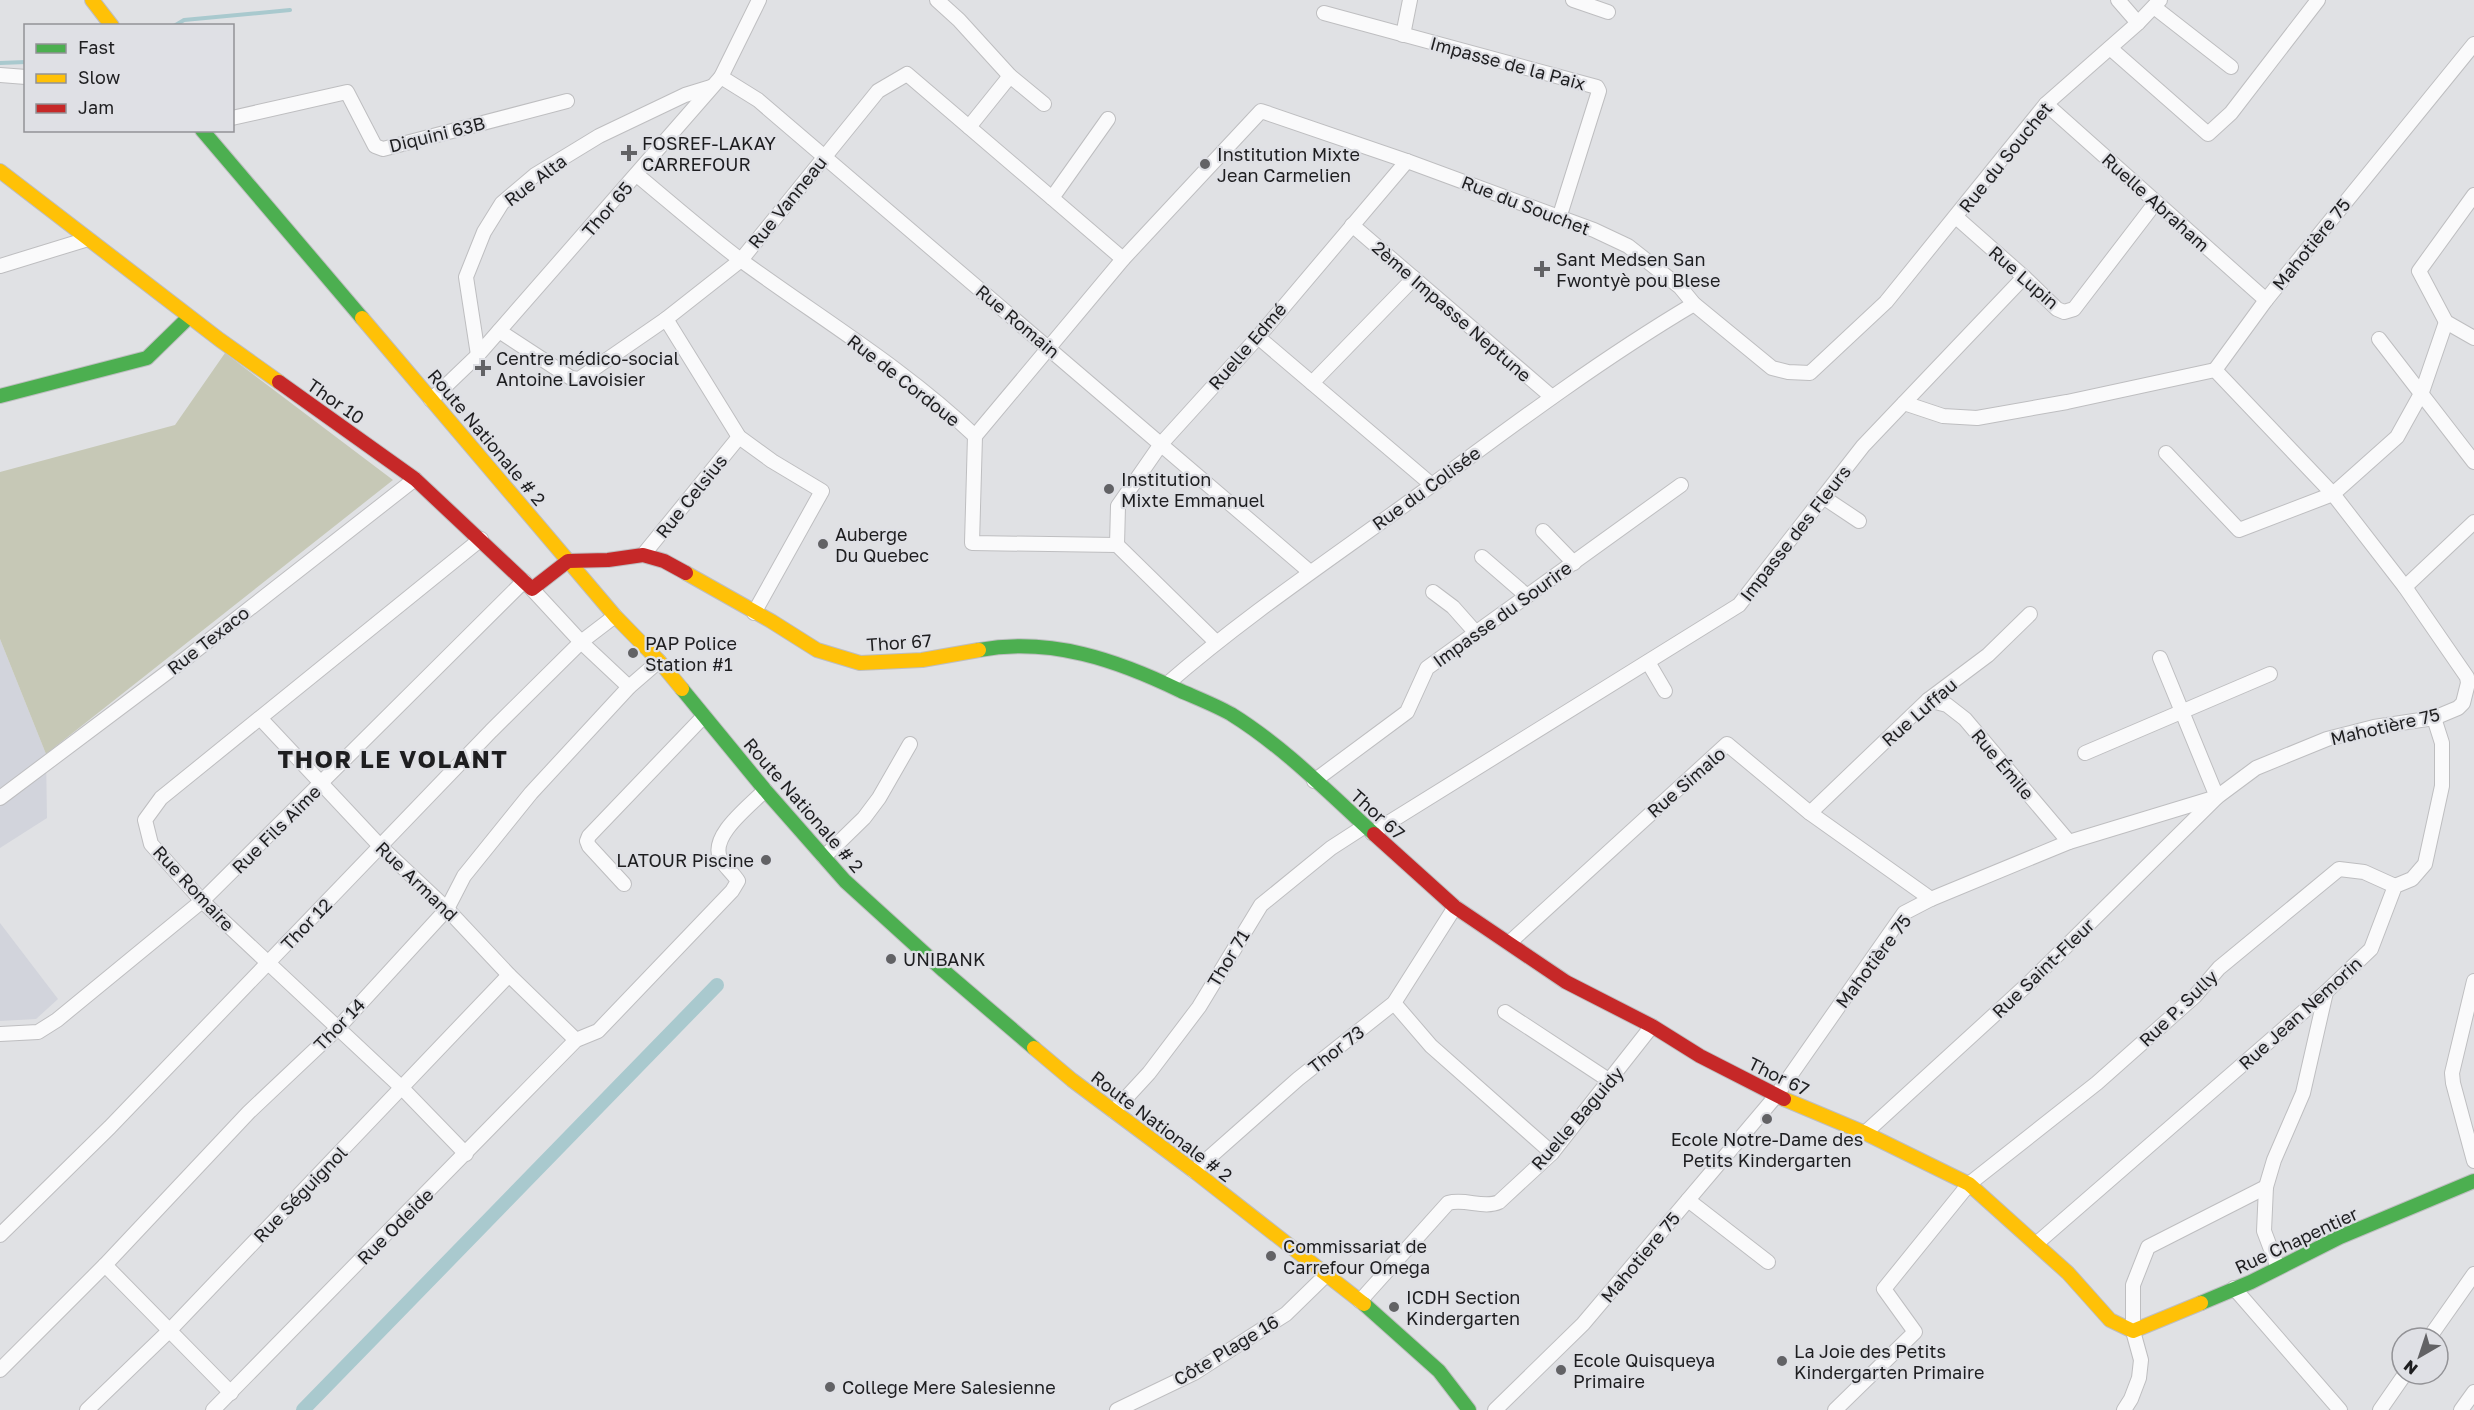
<svg xmlns="http://www.w3.org/2000/svg" width="2474" height="1410" font-family="'Golos Text',sans-serif">
<style>
.built{fill:#d2d4dc}
.green{fill:#c6c8b6}
.lines{fill:none;stroke-linecap:round;stroke-linejoin:round}
.stream{stroke:#a9c9ce;stroke-width:4}
.canal{stroke:#a9c9ce;stroke-width:14}
.street-casing{stroke:#bebec0;stroke-width:16}
.fast-casing{stroke:#bebec0;stroke-width:16}
.slow-casing{stroke:#bebec0;stroke-width:16}
.jam-casing{stroke:#bebec0;stroke-width:16}
.street{stroke:#fafafb;stroke-width:14}
.fast{stroke:#4caf50;stroke-width:14}
.slow{stroke:#ffc107;stroke-width:14}
.jam{stroke:#c62828;stroke-width:14}
.poi-dot{fill:#626265;stroke:#dfe0e5;stroke-width:2}
.labels{text-anchor:middle;dominant-baseline:central;stroke-width:4.5;stroke-linejoin:round;paint-order:stroke}
.street-label{font-size:18px;fill:#1e1e20;stroke:#dfe0e5}
.poi-label{font-size:18px;fill:#1e1e20;stroke:#dfe0e5;text-anchor:start}
.district-label{font-size:24px;font-weight:bold;letter-spacing:1.5px;fill:#1e1e20;stroke:#dfe0e5}
</style>
<rect width="100%" height="100%" fill="#e0e1e4"/>
<!-- built -->
<g class="built">
<path d="M 0,639 L 46,754 L 47,818 L 0,848 Z"/>
<path d="M 0,923 L 58,999 L 36,1019 L 0,1021 Z"/>
</g>
<!-- green -->
<path class="green" d="M 225,353 L 393,480 L 46,754 L 0,639 L 0,472 L 175,425 Z"/>
<g class="lines">
<!-- stream -->
<g class="stream">
<path d="M 174,26 L 184,20 L 290,10"/>
<path d="M 0,63 L 26,62"/>
</g>
<!-- canal -->
<path class="canal" d="M 303,1410 L 717,985"/>
<defs>
<g id="street">
<path d="M 937,0 L 959,20 L 1010,76 L 1044,104"/>
<path d="M 1573,0 L 1608,12"/>
<path d="M 2118,0 L 2138,23"/>
<path d="M 2154,7 L 2231,67"/>
<path d="M 1324,13 L 1597,87 L 1599,91 L 1560,215"/>
<path d="M 1403,35 L 1410,0"/>
<path d="M 2110,48 L 2208,134 L 2231,113 L 2318,0"/>
<path d="M 0,75 L 26,77"/>
<path d="M 721,77 L 758,100 L 1310,572"/>
<path d="M 2046,104 L 2266,300"/>
<path d="M 232,118 L 347,92 L 375,146 L 383,149 L 567,101"/>
<path d="M 1108,119 L 1052,198 L 1123,259"/>
<path d="M 969,127 L 1010,76"/>
<path d="M 637,175 C 672,204 706,234 742,261 C 820,318 905,369 975,436 L 972,543 L 1117,545 L 1216,642"/>
<path d="M 2474,195 L 2419,271 L 2446,322 L 2474,338"/>
<path d="M 1956,217 L 2024,277 L 2057,309 L 2064,312 L 2074,309 L 2156,202"/>
<path d="M 1352,225 L 1552,397"/>
<path d="M 0,266 L 88,239"/>
<path d="M 666,319 L 739,437 L 772,461 L 822,491 L 754,613"/>
<path d="M 499,331 L 571,378 L 579,379 L 666,319 L 741,260 L 878,91 L 907,74 L 1052,198"/>
<path d="M 1258,337 L 1432,485"/>
<path d="M 2379,339 L 2474,462"/>
<path d="M 478,355 L 466,277 L 484,232 L 502,203 L 535,175 L 599,136 L 685,95 L 711,87"/>
<path d="M 1312,383 L 1414,278"/>
<path d="M 431,400 L 478,355 L 721,77 L 759,0"/>
<path d="M 1904,403 L 1943,416 L 1977,418 L 2067,402 L 2215,370"/>
<path d="M 975,436 L 1123,259 L 1261,111 L 1407,161 L 1594,230 L 1628,246 L 1680,287 L 1694,304 L 1772,368 L 1788,372 L 1810,373 L 1886,302 L 2046,104 L 2138,23 L 2160,0"/>
<path d="M 2166,453 L 2239,530 L 2333,494 L 2397,437 L 2422,392 L 2446,322"/>
<path d="M 1823,497 L 1859,521"/>
<path d="M 1543,531 L 1574,563"/>
<path d="M 1117,545 L 1118,506 L 1161,444 L 1258,337 L 1407,161"/>
<path d="M 643,555 L 739,437"/>
<path d="M 1482,557 L 1527,596"/>
<path d="M 2405,587 L 2474,522"/>
<path d="M 532,589 L 581,642 L 629,687"/>
<path d="M 1433,592 L 1453,607 L 1476,633"/>
<path d="M 1648,662 L 1665,691"/>
<path d="M 1167,684 C 1251,611 1343,551 1432,485 C 1517,422 1603,358 1694,304"/>
<path d="M 1928,700 L 1947,705 L 1965,719 L 2069,842"/>
<path d="M 260,718 L 380,846 L 447,909 L 509,975 L 576,1040"/>
<path d="M 2085,753 L 2270,674"/>
<path d="M 1314,781 L 1407,712 L 1427,668 L 1681,485"/>
<path d="M 0,798 L 185,659 L 415,479"/>
<path d="M 1810,813 L 1928,700 L 1988,655 L 2030,614"/>
<path d="M 1372,833 L 1739,605 L 1863,446 L 2024,277"/>
<path d="M 824,857 L 864,818 L 879,798 L 910,744"/>
<path d="M 624,884 L 589,846 L 587,841 L 589,836 L 704,716"/>
<path d="M 1509,943 L 1727,744 L 1810,813 L 1931,899"/>
<path d="M 2474,981 L 2452,1073 L 2453,1083 L 2474,1161"/>
<path d="M 1394,1003 L 1431,1046 L 1552,1153"/>
<path d="M 1505,1012 L 1610,1081"/>
<path d="M 0,1034 L 38,1032 L 57,1020 L 202,901 L 524,581"/>
<path d="M 1114,1111 L 1149,1073 L 1199,1007 L 1261,905 L 1331,848 L 1365,826"/>
<path d="M 1865,1133 L 2028,984 L 2217,797 L 2160,658"/>
<path d="M 466,1154 L 402,1088 L 202,901 L 151,844 L 145,820 L 161,798 L 481,539"/>
<path d="M 1194,1171 L 1298,1079 L 1394,1003 L 1455,907"/>
<path d="M 1688,1200 L 1768,1262"/>
<path d="M 0,1235 L 110,1127 L 491,731 L 581,642 L 615,616"/>
<path d="M 2036,1244 L 2326,992 L 2371,949 L 2395,886 L 2412,879 L 2425,864 L 2442,786 L 2442,743 L 2434,718"/>
<path d="M 105,1265 L 231,1393"/>
<path d="M 2278,1268 L 2264,1231 L 2266,1187 L 2274,1160 L 2303,1093 L 2326,992"/>
<path d="M 2234,1288 L 2340,1410"/>
<path d="M 1360,1301 L 1448,1203 C 1465,1198 1484,1209 1499,1202 L 1552,1153 L 1652,1026"/>
<path d="M 2429,1338 L 2474,1274"/>
<path d="M 0,1370 L 105,1265 L 249,1112 L 337,1029 L 447,909 L 464,876 L 531,793 L 629,687 L 659,661"/>
<path d="M 87,1410 L 170,1330 L 509,975"/>
<path d="M 213,1410 L 576,1040 L 598,1031 L 732,891 L 738,881 C 733,873 724,866 720,858 C 710,835 750,806 765,790"/>
<path d="M 1117,1410 L 1194,1373 L 1286,1314 L 1325,1276"/>
<path d="M 1495,1410 L 1583,1324 L 1776,1096 L 1904,913 L 1931,899 L 2069,842 L 2217,797 L 2256,768 L 2327,739 L 2374,727 L 2434,718 L 2458,708 L 2463,703 L 2468,683 L 2467,677 L 2405,587 L 2333,494 L 2215,370 L 2266,300 L 2474,44"/>
<path d="M 1835,1410 L 1915,1332 L 1884,1289 L 1969,1184 L 2097,1083 L 2195,996 L 2219,968 L 2339,869 L 2364,872 L 2395,886"/>
<path d="M 2124,1410 L 2131,1399 L 2139,1378 L 2141,1360 L 2133,1331 L 2133,1285 L 2148,1247 L 2266,1187"/>
<path d="M 2380,1410 L 2405,1374"/>
<path d="M 2461,1410 L 2474,1392"/>
</g>
<g id="fast">
<path d="M 202,130 L 362,318"/>
<path d="M 0,396 L 147,358 L 189,317"/>
<path d="M 979,650 C 1051,637 1117,660 1181,691 C 1197,698 1215,705 1231,714 C 1284,747 1329,793 1374,834"/>
<path d="M 682,689 L 765,790 L 845,881 L 944,971 L 1034,1048"/>
<path d="M 2201,1303 L 2251,1282 L 2340,1237 L 2474,1181"/>
<path d="M 1364,1304 L 1439,1371 L 1469,1410"/>
</g>
<g id="slow">
<path d="M 92,0 L 112,26"/>
<path d="M 0,171 L 220,340 L 279,382"/>
<path d="M 362,318 L 615,616 L 659,661 L 682,689"/>
<path d="M 686,573 L 771,621 L 817,650 L 860,663 L 922,660 L 979,650"/>
<path d="M 1034,1048 L 1072,1080 L 1194,1171 L 1364,1304"/>
<path d="M 1784,1099 L 1865,1133 L 1969,1184 L 2068,1273 L 2110,1320 L 2133,1331 L 2201,1303"/>
</g>
<g id="jam">
<path d="M 279,382 L 415,479 L 532,589 L 568,561 L 608,560 L 643,555 L 664,561 L 686,573"/>
<path d="M 1374,834 L 1455,907 L 1566,982 L 1652,1026 L 1700,1056 L 1784,1099"/>
</g>
</defs>
<!-- street casing -->
<use href="#street" class="street-casing"/>
<!-- fast casing -->
<use href="#fast" class="fast-casing"/>
<!-- slow casing -->
<use href="#slow" class="slow-casing"/>
<!-- jam casing -->
<use href="#jam" class="jam-casing"/>
<!-- street -->
<use href="#street" class="street"/>
<!-- fast -->
<use href="#fast" class="fast"/>
<!-- slow -->
<use href="#slow" class="slow"/>
<!-- jam -->
<use href="#jam" class="jam"/>
</g>
<!-- markers -->
<g class="poi-dot">
<path d="M626 144h6v6h6v6h-6v6h-6v-6h-6v-6h6z"/>
<circle cx="1205" cy="164" r="6"/>
<path d="M1539 260h6v6h6v6h-6v6h-6v-6h-6v-6h6z"/>
<path d="M480 359h6v6h6v6h-6v6h-6v-6h-6v-6h6z"/>
<circle cx="1109" cy="489" r="6"/>
<circle cx="823" cy="544" r="6"/>
<circle cx="633" cy="653" r="6"/>
<circle cx="766" cy="860" r="6"/>
<circle cx="891" cy="959" r="6"/>
<circle cx="1767" cy="1119" r="6"/>
<circle cx="1271" cy="1256" r="6"/>
<circle cx="1394" cy="1307" r="6"/>
<circle cx="1782" cy="1361" r="6"/>
<circle cx="1561" cy="1370" r="6"/>
<circle cx="830" cy="1387" r="6"/>
</g>
<g class="labels">
<!-- street labels -->
<g class="street-label">
<text transform="translate(1508 63) rotate(15)">Impasse de la Paix</text>
<text transform="translate(437 134) rotate(-14)">Diquini 63B</text>
<text transform="translate(2005 157) rotate(-51)">Rue du Souchet</text>
<text transform="translate(535 180) rotate(-37)">Rue Alta</text>
<text transform="translate(787 202) rotate(-51)">Rue Vanneau</text>
<text transform="translate(2156 202) rotate(42)">Ruelle Abraham</text>
<text transform="translate(1526 205) rotate(21)">Rue du Souchet</text>
<text transform="translate(607 209) rotate(-49)">Thor 65</text>
<text transform="translate(2311 244) rotate(-51)">Mahotière 75</text>
<text transform="translate(2024 277) rotate(41)">Rue Lupin</text>
<text transform="translate(1452 311) rotate(41)">2ème Impasse Neptune</text>
<text transform="translate(1018 321) rotate(40)">Rue Romain</text>
<text transform="translate(1247 346) rotate(-49)">Ruelle Edmé</text>
<text transform="translate(904 380) rotate(38)">Rue de Cordoue</text>
<text transform="translate(336 401) rotate(35)">Thor 10</text>
<text transform="translate(487 437) rotate(50)">Route Nationale # 2</text>
<text transform="translate(1426 488) rotate(-36)">Rue du Colisée</text>
<text transform="translate(691 496) rotate(-51)">Rue Celsius</text>
<text transform="translate(1795 533) rotate(-52)">Impasse des Fleurs</text>
<text transform="translate(1502 614) rotate(-36)">Impasse du Sourire</text>
<text transform="translate(208 640) rotate(-38)">Rue Texaco</text>
<text transform="translate(899 642) rotate(-4)">Thor 67</text>
<text transform="translate(1919 712) rotate(-41)">Rue Luffau</text>
<text transform="translate(2385 726) rotate(-13)">Mahotière 75</text>
<text transform="translate(2003 764) rotate(50)">Rue Émile</text>
<text transform="translate(1686 782) rotate(-41)">Rue Simalo</text>
<text transform="translate(804 805) rotate(49)">Route Nationale # 2</text>
<text transform="translate(1378 814) rotate(42)">Thor 67</text>
<text transform="translate(276 829) rotate(-45)">Rue Fils Aime</text>
<text transform="translate(417 881) rotate(44)">Rue Armand</text>
<text transform="translate(194 888) rotate(47)">Rue Romaire</text>
<text transform="translate(306 924) rotate(-46)">Thor 12</text>
<text transform="translate(1228 958) rotate(-59)">Thor 71</text>
<text transform="translate(1873 961) rotate(-53)">Mahotière 75</text>
<text transform="translate(2043 968) rotate(-44)">Rue Saint-Fleur</text>
<text transform="translate(2178 1008) rotate(-44)">Rue P. Sully</text>
<text transform="translate(2300 1013) rotate(-42)">Rue Jean Nemorin</text>
<text transform="translate(339 1024) rotate(-46)">Thor 14</text>
<text transform="translate(1336 1049) rotate(-38)">Thor 73</text>
<text transform="translate(1779 1076) rotate(26)">Thor 67</text>
<text transform="translate(1577 1118) rotate(-49)">Ruelle Baguidy</text>
<text transform="translate(1162 1126) rotate(37)">Route Nationale # 2</text>
<text transform="translate(300 1194) rotate(-46)">Rue Séguignol</text>
<text transform="translate(395 1226) rotate(-45)">Rue Odeide</text>
<text transform="translate(2296 1240) rotate(-25)">Rue Chapentier</text>
<text transform="translate(1640 1257) rotate(-50)">Mahotiere 75</text>
<text transform="translate(1226 1350) rotate(-31)">Côte Plage 16</text>
</g>
<!-- poi labels -->
<g class="poi-label">
<text x="642" y="143">FOSREF-LAKAY<tspan x="642" dy="21">CARREFOUR</tspan></text>
<text x="1217" y="154">Institution Mixte<tspan x="1217" dy="21">Jean Carmelien</tspan></text>
<text x="1556" y="259">Sant Medsen San<tspan x="1556" dy="21">Fwontyè pou Blese</tspan></text>
<text x="496" y="358">Centre médico-social<tspan x="496" dy="21">Antoine Lavoisier</tspan></text>
<text x="1121" y="479">Institution<tspan x="1121" dy="21">Mixte Emmanuel</tspan></text>
<text x="835" y="534">Auberge<tspan x="835" dy="21">Du Quebec</tspan></text>
<text x="645" y="643">PAP Police<tspan x="645" dy="21">Station #1</tspan></text>
<text x="754" y="860" text-anchor="end">LATOUR Piscine</text>
<text x="903" y="959">UNIBANK</text>
<text x="1767" y="1139" text-anchor="middle">Ecole Notre-Dame des<tspan x="1767" dy="21">Petits Kindergarten</tspan></text>
<text x="1283" y="1246">Commissariat de<tspan x="1283" dy="21">Carrefour Omega</tspan></text>
<text x="1406" y="1297">ICDH Section<tspan x="1406" dy="21">Kindergarten</tspan></text>
<text x="1794" y="1351">La Joie des Petits<tspan x="1794" dy="21">Kindergarten Primaire</tspan></text>
<text x="1573" y="1360">Ecole Quisqueya<tspan x="1573" dy="21">Primaire</tspan></text>
<text x="842" y="1387">College Mere Salesienne</text>
</g>
<!-- district labels -->
<g class="district-label">
<text x="393" y="758">THOR LE VOLANT</text>
</g>
</g>
<!-- legend -->
<rect x="24" y="24" width="210" height="108" fill="#dfe0e5" stroke="#929296" stroke-width="1.5"/>
<rect x="36" y="44" width="30" height="9" fill="#4caf50" stroke="#929296" stroke-width="1.5"/>
<text x="78" y="54" font-size="18" fill="#1e1e20">Fast</text>
<rect x="36" y="74" width="30" height="9" fill="#ffc107" stroke="#929296" stroke-width="1.5"/>
<text x="78" y="84" font-size="18" fill="#1e1e20">Slow</text>
<rect x="36" y="104" width="30" height="9" fill="#c62828" stroke="#929296" stroke-width="1.5"/>
<text x="78" y="114" font-size="18" fill="#1e1e20">Jam</text>
<!-- north arrow -->
<g transform="translate(2420 1356) rotate(219)"><circle r="28" fill="#dfe0e5" stroke="#929296" stroke-width="1.5"/>
<path d="M0-4.5L10 22L0 15L-10 22Z" fill="#626265"/>
<text y="-9" font-size="16" font-weight="bold" text-anchor="middle" fill="#1e1e20">N</text>
</g>
</svg>
